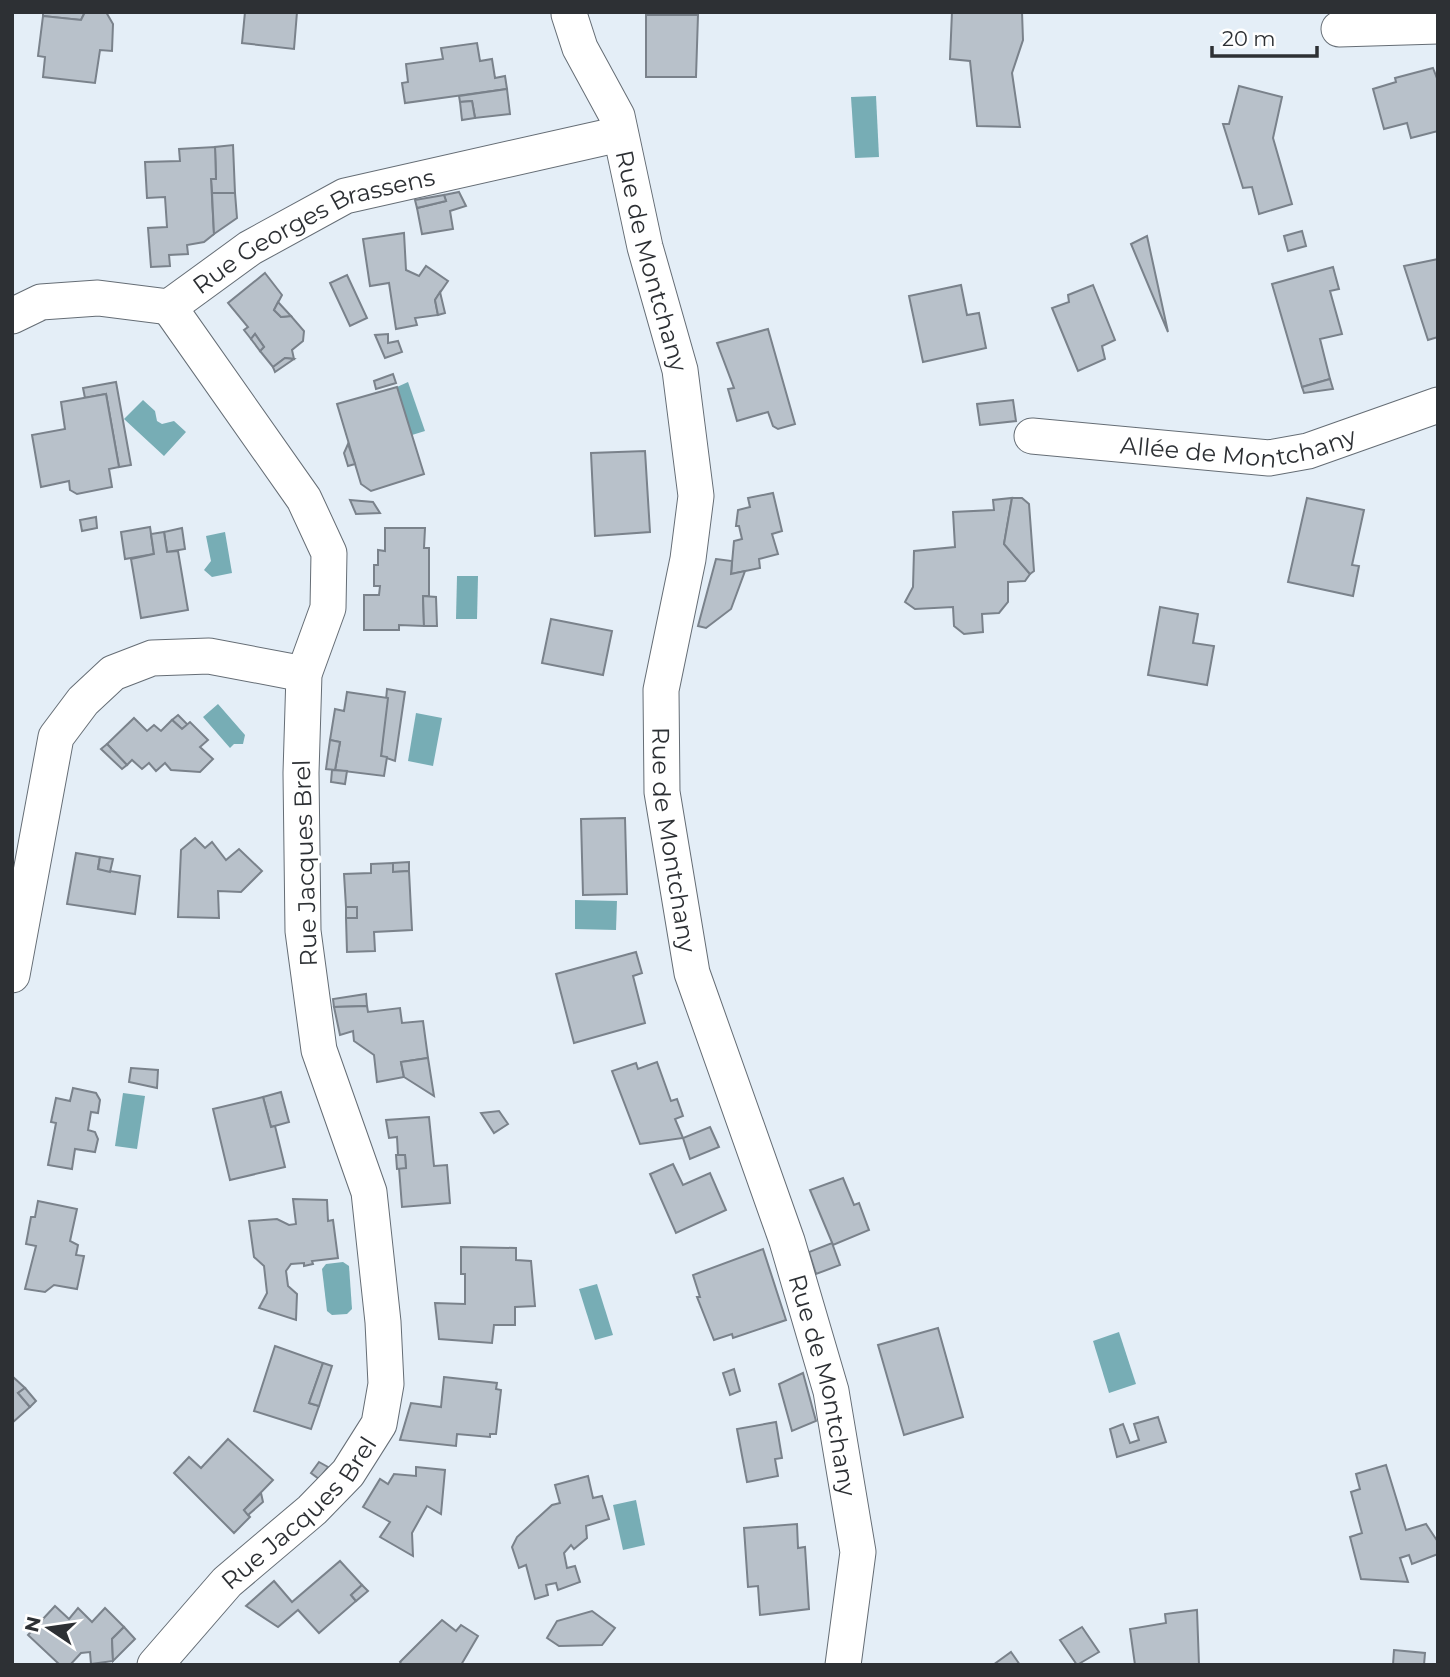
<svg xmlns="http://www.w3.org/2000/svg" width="1450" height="1677" font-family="Montserrat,sans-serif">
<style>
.water{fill:#77adb5}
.building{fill:#b8c1ca;stroke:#7a828b;stroke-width:2}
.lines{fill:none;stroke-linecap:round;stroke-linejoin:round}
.street-casing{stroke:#656d75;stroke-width:37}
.street{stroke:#fff;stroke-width:35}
.labels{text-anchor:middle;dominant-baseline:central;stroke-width:7;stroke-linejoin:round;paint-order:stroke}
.street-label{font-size:24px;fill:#2d3034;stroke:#fff}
</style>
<rect width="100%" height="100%" fill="#e4eef7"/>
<!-- water -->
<g class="water">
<path d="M 876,96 L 879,157 L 855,158 L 851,97 Z"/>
<path d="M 408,382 L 425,431 L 412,435 L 397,387 Z"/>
<path d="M 143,400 L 155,411 L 157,421 L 162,424 L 174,421 L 186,432 L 164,456 L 124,419 Z"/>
<path d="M 225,532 L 232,573 L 212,577 L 204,570 L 211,561 L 206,536 Z"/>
<path d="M 457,576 L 478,576 L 477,619 L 456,619 Z"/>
<path d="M 218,704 L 245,735 L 243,744 L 234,744 L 230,748 L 203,717 Z"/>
<path d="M 416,713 L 442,718 L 433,766 L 408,761 Z"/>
<path d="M 575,900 L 617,901 L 616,930 L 575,929 Z"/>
<path d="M 123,1093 L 145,1096 L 137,1149 L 115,1146 Z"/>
<path d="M 343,1262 L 349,1266 L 352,1309 L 347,1314 L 332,1315 L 327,1311 L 322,1269 L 326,1264 Z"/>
<path d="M 597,1284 L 613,1335 L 595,1340 L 579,1289 Z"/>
<path d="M 1119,1332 L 1136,1384 L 1109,1393 L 1093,1341 Z"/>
<path d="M 636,1500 L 645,1545 L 623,1550 L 613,1505 Z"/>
</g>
<!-- building -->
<g class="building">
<path d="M 43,12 L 85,12 L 81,20 L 43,16 Z"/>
<path d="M 85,12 L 106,12 L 113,24 L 112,51 L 100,50 L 95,83 L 43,77 L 45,57 L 38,56 L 43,16 L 81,20 Z"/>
<path d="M 245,12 L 297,12 L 294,49 L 242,43 Z"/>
<path d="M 952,12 L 1022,12 L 1023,40 L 1012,73 L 1020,127 L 977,126 L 970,61 L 950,59 Z"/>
<path d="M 646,15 L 698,15 L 696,77 L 646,77 Z"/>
<path d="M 477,43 L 480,61 L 492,59 L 495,78 L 505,76 L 507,89 L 405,103 L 402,83 L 408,82 L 406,64 L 443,59 L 441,48 Z"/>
<path d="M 1433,68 L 1438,81 L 1438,131 L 1411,138 L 1407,123 L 1384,129 L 1373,89 L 1396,82 L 1395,78 Z"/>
<path d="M 1239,86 L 1282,97 L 1273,138 L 1292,204 L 1259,214 L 1252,187 L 1243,188 L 1223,124 L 1229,124 Z"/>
<path d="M 507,89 L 510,114 L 475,118 L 472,101 L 460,102 L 459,96 Z"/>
<path d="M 472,101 L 475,118 L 462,120 L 460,102 Z"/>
<path d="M 233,145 L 235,193 L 212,193 L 211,179 L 216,179 L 215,147 Z"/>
<path d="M 215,147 L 216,179 L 211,179 L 214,234 L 204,242 L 187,245 L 188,254 L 169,255 L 170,266 L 151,267 L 148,228 L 167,227 L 165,197 L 147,198 L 145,162 L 180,161 L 179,149 Z"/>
<path d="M 459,192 L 466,206 L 450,211 L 453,229 L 422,234 L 417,208 L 446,201 L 444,195 Z"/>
<path d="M 212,193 L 235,193 L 237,218 L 214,234 Z"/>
<path d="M 444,195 L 446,201 L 417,208 L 415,200 Z"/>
<path d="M 1302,231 L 1306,246 L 1288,251 L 1284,236 Z"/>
<path d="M 404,233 L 406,270 L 419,276 L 426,266 L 448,281 L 435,300 L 438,315 L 415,318 L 417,325 L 396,329 L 389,283 L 370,286 L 363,239 Z"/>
<path d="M 1147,236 L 1168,332 L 1131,244 Z"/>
<path d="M 1438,259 L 1438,337 L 1428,340 L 1404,266 Z"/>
<path d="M 1333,267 L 1339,289 L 1330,291 L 1342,334 L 1320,339 L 1330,379 L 1302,387 L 1272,284 Z"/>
<path d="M 265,273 L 282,295 L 274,310 L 281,317 L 291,316 L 304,331 L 303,341 L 292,350 L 294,359 L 285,358 L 273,367 L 260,351 L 264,347 L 255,334 L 251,339 L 244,330 L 248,327 L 228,303 Z"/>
<path d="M 347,275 L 367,318 L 350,326 L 330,283 Z"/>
<path d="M 961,285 L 967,315 L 979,313 L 986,348 L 923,362 L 909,296 Z"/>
<path d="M 1093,285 L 1115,340 L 1102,346 L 1105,359 L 1078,371 L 1052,308 L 1069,302 L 1068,295 Z"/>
<path d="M 440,292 L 445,313 L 438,315 L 435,300 Z"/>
<path d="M 278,302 L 291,316 L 281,317 L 274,310 Z"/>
<path d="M 768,329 L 795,424 L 778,429 L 773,426 L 768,412 L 737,421 L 728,389 L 734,388 L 717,343 Z"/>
<path d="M 255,334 L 264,347 L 260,351 L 251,339 Z"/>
<path d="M 388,334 L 388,343 L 398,341 L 402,352 L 385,358 L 375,335 Z"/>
<path d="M 285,358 L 294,359 L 275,372 L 273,367 Z"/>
<path d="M 393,374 L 396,383 L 376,389 L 374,381 Z"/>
<path d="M 1330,379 L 1333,389 L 1304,393 L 1302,387 Z"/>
<path d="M 116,382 L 131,465 L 119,467 L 106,394 L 85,398 L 83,388 Z"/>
<path d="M 397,387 L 424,474 L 371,491 L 361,484 L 337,404 Z"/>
<path d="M 106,394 L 119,467 L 109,469 L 112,487 L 77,494 L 70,490 L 69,481 L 41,487 L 32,435 L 65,429 L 61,402 Z"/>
<path d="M 1013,400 L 1016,421 L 980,425 L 977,404 Z"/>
<path d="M 348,444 L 355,464 L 348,466 L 344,453 Z"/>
<path d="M 645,451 L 650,532 L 595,536 L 591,453 Z"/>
<path d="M 773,493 L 782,531 L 772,534 L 778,554 L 759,559 L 760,568 L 731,574 L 734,541 L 742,539 L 739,526 L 736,526 L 738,510 L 750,507 L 748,498 Z"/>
<path d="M 1012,498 L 1004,544 L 1030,574 L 1025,581 L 1008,582 L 1008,602 L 999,613 L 982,614 L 983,632 L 964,634 L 954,626 L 953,607 L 915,609 L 905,602 L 913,587 L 914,551 L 955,547 L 953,512 L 994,510 L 993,500 Z"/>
<path d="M 1012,498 L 1022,498 L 1029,504 L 1034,571 L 1030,574 L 1004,544 Z"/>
<path d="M 1307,498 L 1364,510 L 1352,565 L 1359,566 L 1353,596 L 1288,582 Z"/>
<path d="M 350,500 L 373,502 L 380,513 L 356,514 Z"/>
<path d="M 96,517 L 97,528 L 82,531 L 80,520 Z"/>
<path d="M 150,527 L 154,554 L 125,559 L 121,532 Z"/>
<path d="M 182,528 L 185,549 L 167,552 L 164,532 Z"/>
<path d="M 385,528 L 425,528 L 424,548 L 429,548 L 429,596 L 423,596 L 424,626 L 399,625 L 399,630 L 364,630 L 364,595 L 379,595 L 380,586 L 374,586 L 374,565 L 378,565 L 378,550 L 385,551 Z"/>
<path d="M 164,532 L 167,552 L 178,551 L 188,610 L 141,618 L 131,559 L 154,554 L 151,534 Z"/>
<path d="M 716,559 L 732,561 L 731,574 L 745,571 L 731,609 L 706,628 L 698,626 Z"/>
<path d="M 423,596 L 436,597 L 437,626 L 424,626 Z"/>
<path d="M 1160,607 L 1198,614 L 1193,643 L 1214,646 L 1207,685 L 1148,675 Z"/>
<path d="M 551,619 L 612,631 L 603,675 L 542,663 Z"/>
<path d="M 387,689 L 405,692 L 395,761 L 381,756 Z"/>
<path d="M 347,692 L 388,698 L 381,756 L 387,757 L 384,776 L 335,770 L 340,742 L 330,740 L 335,709 L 344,711 Z"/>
<path d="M 178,715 L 188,725 L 182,729 L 172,720 Z"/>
<path d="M 134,718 L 147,731 L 154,725 L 161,731 L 172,720 L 182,729 L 190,722 L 208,740 L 200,747 L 213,759 L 200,772 L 171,770 L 165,763 L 156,771 L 149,763 L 142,769 L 132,760 L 127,765 L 107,744 Z"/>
<path d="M 330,740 L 340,742 L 335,770 L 326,769 Z"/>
<path d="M 107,744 L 127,765 L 122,769 L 101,749 Z"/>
<path d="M 332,770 L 347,771 L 345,784 L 331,782 Z"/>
<path d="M 625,818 L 627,894 L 583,895 L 581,819 Z"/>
<path d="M 195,838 L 205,848 L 212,842 L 226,860 L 239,849 L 262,871 L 241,892 L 218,891 L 219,918 L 178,917 L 181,850 Z"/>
<path d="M 76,853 L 100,857 L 98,869 L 140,876 L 135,914 L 67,904 Z"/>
<path d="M 100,857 L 113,859 L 110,872 L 98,869 Z"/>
<path d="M 409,862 L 409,871 L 393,872 L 393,863 Z"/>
<path d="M 393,863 L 393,872 L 409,871 L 412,930 L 374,932 L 375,951 L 347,952 L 346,918 L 357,918 L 357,907 L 346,907 L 344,874 L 371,873 L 371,864 Z"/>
<rect x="346" y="907" width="11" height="11"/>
<path d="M 636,952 L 642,973 L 633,976 L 645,1023 L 574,1043 L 556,974 Z"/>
<path d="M 366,994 L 367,1006 L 334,1007 L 333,999 Z"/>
<path d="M 367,1006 L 368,1012 L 400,1008 L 402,1023 L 423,1021 L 428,1058 L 401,1062 L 404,1077 L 377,1082 L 374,1055 L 354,1041 L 353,1031 L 340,1035 L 334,1007 Z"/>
<path d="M 428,1058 L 434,1096 L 404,1077 L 401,1062 Z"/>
<path d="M 657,1062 L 671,1101 L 677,1099 L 683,1116 L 675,1119 L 683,1138 L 640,1144 L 612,1071 L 636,1063 L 638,1069 Z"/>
<path d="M 131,1068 L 158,1070 L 157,1088 L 129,1082 Z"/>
<path d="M 73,1088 L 96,1093 L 100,1100 L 98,1113 L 91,1112 L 88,1130 L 95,1132 L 98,1139 L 95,1152 L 75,1149 L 72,1169 L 48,1165 L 56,1123 L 51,1122 L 56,1098 L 70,1101 Z"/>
<path d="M 281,1092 L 289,1122 L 271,1127 L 263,1097 Z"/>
<path d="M 263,1097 L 271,1127 L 275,1126 L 285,1167 L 230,1180 L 213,1109 Z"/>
<path d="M 499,1111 L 508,1124 L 494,1133 L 481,1113 Z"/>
<path d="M 429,1117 L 434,1166 L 447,1165 L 450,1203 L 402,1207 L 399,1168 L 406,1168 L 405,1155 L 398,1155 L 397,1137 L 389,1138 L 386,1120 Z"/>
<path d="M 710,1127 L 719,1147 L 690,1159 L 683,1138 Z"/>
<path d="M 396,1155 L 405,1155 L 406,1168 L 397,1169 Z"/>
<path d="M 673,1164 L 683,1185 L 710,1173 L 726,1210 L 676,1233 L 650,1174 Z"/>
<path d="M 843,1178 L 854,1205 L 859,1203 L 869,1230 L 833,1245 L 810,1190 Z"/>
<path d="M 293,1199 L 327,1200 L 328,1221 L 333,1220 L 338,1258 L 312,1261 L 313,1264 L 304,1266 L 304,1263 L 291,1264 L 286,1271 L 288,1286 L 297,1294 L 296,1320 L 259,1308 L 267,1293 L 264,1266 L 254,1257 L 249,1221 L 277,1219 L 289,1225 L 296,1224 Z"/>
<path d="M 38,1201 L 77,1209 L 70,1241 L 78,1245 L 76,1255 L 84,1256 L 77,1289 L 54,1285 L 45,1292 L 25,1289 L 36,1246 L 26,1244 L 31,1217 L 35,1217 Z"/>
<path d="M 832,1243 L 840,1265 L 816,1274 L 809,1252 Z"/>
<path d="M 461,1247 L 516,1248 L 516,1260 L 531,1261 L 535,1306 L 515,1307 L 515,1325 L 494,1325 L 492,1343 L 439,1339 L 435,1303 L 465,1304 L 465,1274 L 461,1274 Z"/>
<path d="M 763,1249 L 786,1320 L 733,1338 L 732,1334 L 714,1340 L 697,1297 L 700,1297 L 693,1275 Z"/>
<path d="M 938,1328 L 963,1417 L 904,1435 L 878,1345 Z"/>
<path d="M 275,1346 L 323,1363 L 309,1403 L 319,1406 L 311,1429 L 254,1411 Z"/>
<path d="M 323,1363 L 332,1366 L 319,1406 L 309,1403 Z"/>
<path d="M 734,1369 L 740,1391 L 730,1395 L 723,1373 Z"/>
<path d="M 803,1373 L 816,1421 L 792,1431 L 779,1384 Z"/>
<path d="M 12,1376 L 25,1388 L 18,1393 L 30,1407 L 12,1423 Z"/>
<path d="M 444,1377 L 497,1383 L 496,1389 L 501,1390 L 496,1434 L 490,1434 L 490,1437 L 457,1434 L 456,1446 L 400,1440 L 411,1403 L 441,1407 Z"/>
<path d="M 25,1388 L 36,1401 L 30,1407 L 18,1393 Z"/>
<path d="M 1158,1417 L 1166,1442 L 1117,1457 L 1110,1429 L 1123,1424 L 1130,1443 L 1139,1440 L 1134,1424 Z"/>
<path d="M 776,1422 L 782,1458 L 775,1459 L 778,1476 L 747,1482 L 737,1429 Z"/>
<path d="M 228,1439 L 273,1480 L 244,1510 L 250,1517 L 234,1533 L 174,1473 L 189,1457 L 201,1468 Z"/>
<path d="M 319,1462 L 328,1467 L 319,1479 L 311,1473 Z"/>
<path d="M 1386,1465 L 1406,1530 L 1426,1524 L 1438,1542 L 1438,1554 L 1412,1564 L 1409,1555 L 1400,1558 L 1408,1582 L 1361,1579 L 1350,1537 L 1362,1533 L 1351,1492 L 1360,1489 L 1356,1474 Z"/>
<path d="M 416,1467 L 445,1470 L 441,1514 L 427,1506 L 412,1533 L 413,1556 L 380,1537 L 390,1522 L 363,1507 L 380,1479 L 388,1484 L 394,1474 L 416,1476 Z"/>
<path d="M 588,1476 L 593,1498 L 602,1496 L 609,1519 L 586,1526 L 587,1538 L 574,1549 L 571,1545 L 564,1553 L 567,1568 L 575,1566 L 580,1582 L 558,1590 L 556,1583 L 546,1585 L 548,1595 L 535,1599 L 526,1565 L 519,1568 L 512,1547 L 517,1537 L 552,1505 L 560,1503 L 555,1485 Z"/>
<path d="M 261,1493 L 263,1502 L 248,1515 L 244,1510 Z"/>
<path d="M 797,1524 L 798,1548 L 805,1547 L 809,1609 L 760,1615 L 758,1586 L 748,1587 L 744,1528 Z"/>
<path d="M 340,1561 L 362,1585 L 351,1595 L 356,1601 L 319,1633 L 298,1610 L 278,1627 L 246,1606 L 274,1581 L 292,1602 Z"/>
<path d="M 362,1585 L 368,1591 L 356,1601 L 351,1595 Z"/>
<path d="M 55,1606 L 69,1619 L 78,1608 L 92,1622 L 105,1608 L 124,1627 L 112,1639 L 113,1661 L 91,1664 L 90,1652 L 81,1653 L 70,1665 L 60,1665 L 28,1635 Z"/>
<path d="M 1197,1610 L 1199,1665 L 1135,1665 L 1130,1629 L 1166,1623 L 1165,1614 Z"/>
<path d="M 592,1611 L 615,1628 L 602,1645 L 559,1646 L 547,1638 L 557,1621 Z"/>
<path d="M 442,1620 L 456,1631 L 461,1625 L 478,1636 L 461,1665 L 402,1665 L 400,1662 Z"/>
<path d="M 124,1627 L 135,1639 L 113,1661 L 112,1639 Z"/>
<path d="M 1082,1627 L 1099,1652 L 1077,1665 L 1060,1640 Z"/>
<path d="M 1394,1650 L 1425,1653 L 1424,1665 L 1393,1665 Z"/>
<path d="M 1011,1652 L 1020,1665 L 993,1665 Z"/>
</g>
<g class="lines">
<defs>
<g id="street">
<path id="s1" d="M 569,14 L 580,48 L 617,116 L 645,247 L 680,370 L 696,496 L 688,559 L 661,690 L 662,792 L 692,973 L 787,1241 L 831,1391 L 858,1552 L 843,1665"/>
<path d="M 1339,29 L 1438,26"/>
<path id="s2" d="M 12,316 L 41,302 L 98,298 L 169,307 L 250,248 L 345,196 L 620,134"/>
<path id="s3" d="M 1032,436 L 1269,458 L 1308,451 L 1438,405"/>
<path d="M 12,975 L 56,737 L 83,701 L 113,673 L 152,658 L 209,656 L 304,674"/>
<path id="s4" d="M 155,1665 L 227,1582 L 312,1510 L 348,1473 L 379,1424 L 386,1384 L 383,1322 L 369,1192 L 319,1050 L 303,931 L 301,773 L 304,674 L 328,608 L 329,553 L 304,499 L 169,307"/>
</g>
</defs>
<!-- street casing -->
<use href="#street" class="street-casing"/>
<!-- street -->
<use href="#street" class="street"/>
</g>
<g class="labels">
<!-- street labels -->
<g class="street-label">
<text stroke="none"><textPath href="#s2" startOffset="327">Rue Georges Brassens</textPath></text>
<text stroke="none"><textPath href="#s1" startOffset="262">Rue de Montchany</textPath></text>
<text stroke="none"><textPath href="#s3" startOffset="208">Allée de Montchany</textPath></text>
<text stroke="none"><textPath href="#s1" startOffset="850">Rue de Montchany</textPath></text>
<text transform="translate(305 863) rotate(-92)">Rue Jacques Brel</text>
<text stroke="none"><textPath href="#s1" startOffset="1418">Rue de Montchany</textPath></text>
<text stroke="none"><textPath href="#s4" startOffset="210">Rue Jacques Brel</textPath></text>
</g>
</g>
<!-- border -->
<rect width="1450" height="1677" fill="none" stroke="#2d3034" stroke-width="28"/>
<!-- north arrow -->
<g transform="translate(49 1628) rotate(283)" stroke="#ffffff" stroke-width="5" paint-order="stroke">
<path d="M0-5L12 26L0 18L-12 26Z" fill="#2d3034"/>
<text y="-10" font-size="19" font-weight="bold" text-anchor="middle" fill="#2d3034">N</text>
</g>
<!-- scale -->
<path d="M1212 46v10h105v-10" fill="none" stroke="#2d3034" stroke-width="3.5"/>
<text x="1222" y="46" font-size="21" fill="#2d3034" stroke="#ffffff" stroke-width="5" paint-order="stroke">20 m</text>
</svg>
